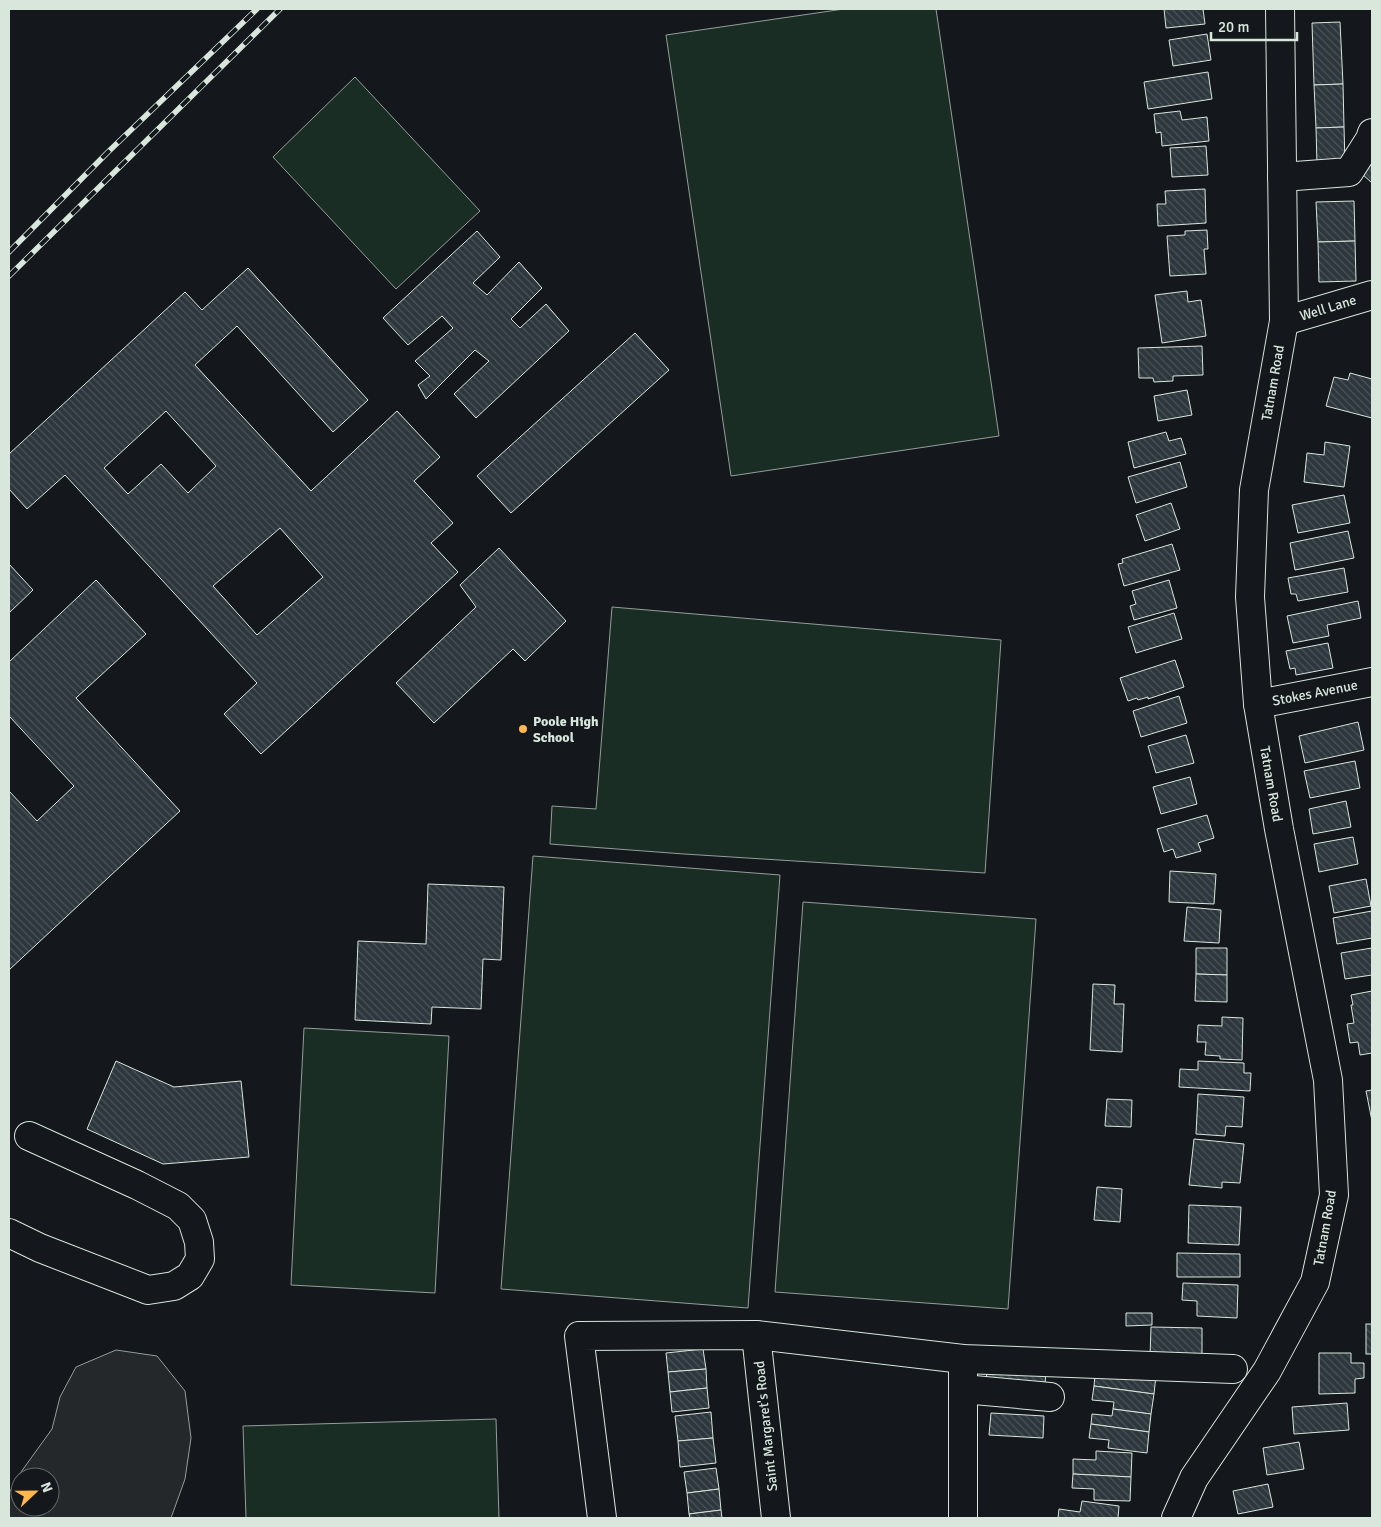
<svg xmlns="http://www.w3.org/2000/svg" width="1381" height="1527" font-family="Signika,sans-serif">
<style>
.grass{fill:#1a2d24;stroke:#939e99}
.parking{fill:#24282b;stroke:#939e99;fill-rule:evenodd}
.building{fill:url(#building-back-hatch);stroke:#d8e6dc;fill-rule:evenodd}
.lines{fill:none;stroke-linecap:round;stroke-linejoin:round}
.minor-casing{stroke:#d8e6dc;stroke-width:30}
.minor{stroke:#14181c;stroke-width:28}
.rail-casing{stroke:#d8e6dc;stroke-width:5.5}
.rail{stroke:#14181c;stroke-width:4;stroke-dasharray:11;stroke-linecap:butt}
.poi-dot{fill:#ffb74d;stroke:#14181c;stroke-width:2}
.labels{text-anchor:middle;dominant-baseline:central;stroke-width:4;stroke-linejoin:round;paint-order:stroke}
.street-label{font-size:14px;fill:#d8e6dc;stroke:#14181c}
.poi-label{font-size:14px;font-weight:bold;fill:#d8e6dc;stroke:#14181c;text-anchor:start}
</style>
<defs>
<pattern id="building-back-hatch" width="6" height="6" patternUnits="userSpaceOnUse" patternTransform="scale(1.25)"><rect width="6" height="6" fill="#2c363c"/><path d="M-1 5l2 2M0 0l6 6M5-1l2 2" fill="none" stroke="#4a5358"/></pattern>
</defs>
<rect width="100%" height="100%" fill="#14181c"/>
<!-- grass -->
<g class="grass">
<path d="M 844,9 L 936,9 L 999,436 L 731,476 L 666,35 Z"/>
<path d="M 355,77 L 480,211 L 396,289 L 273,157 Z"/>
<path d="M 612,607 L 1001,640 L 985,873 L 684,854 L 550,844 L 552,806 L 596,809 Z"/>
<path d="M 533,856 L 780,875 L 748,1308 L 501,1289 Z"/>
<path d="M 803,902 L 1036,919 L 1008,1309 L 775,1292 Z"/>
<path d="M 304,1028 L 449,1036 L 435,1293 L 291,1285 Z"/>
<path d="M 496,1419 L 499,1518 L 246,1518 L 243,1426 Z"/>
</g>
<!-- parking -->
<path class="parking" d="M 116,1350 L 157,1356 L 185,1391 L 191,1438 L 185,1479 L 171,1518 L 9,1518 L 9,1493 L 21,1472 L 52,1429 L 60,1397 L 76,1367 ZM 20,1477 L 50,1477 L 50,1507 L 20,1507 Z"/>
<!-- building -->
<g class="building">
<path d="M 1164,9 L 1203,9 L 1205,24 L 1166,28 Z"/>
<path d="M 1340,22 L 1343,84 L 1314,85 L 1312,23 Z"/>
<path d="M 1207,34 L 1211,60 L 1173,66 L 1169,40 Z"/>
<path d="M 1208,72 L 1212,99 L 1148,109 L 1144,82 Z"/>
<path d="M 1343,84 L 1344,127 L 1316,128 L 1314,85 Z"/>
<path d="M 1180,111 L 1182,120 L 1207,117 L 1209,141 L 1162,146 L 1161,132 L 1156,133 L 1154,114 Z"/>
<path d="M 1344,127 L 1345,164 L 1317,165 L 1316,128 Z"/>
<path d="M 1206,146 L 1208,175 L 1172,177 L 1170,148 Z"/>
<path d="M 1372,160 L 1372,183 L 1361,173 Z"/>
<path d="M 1205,189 L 1206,223 L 1158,226 L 1157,204 L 1166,204 L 1165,191 Z"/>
<path d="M 1354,201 L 1355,241 L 1318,242 L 1316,202 Z"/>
<path d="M 1207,230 L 1208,249 L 1204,249 L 1206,274 L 1170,276 L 1167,236 L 1185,235 L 1185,231 Z"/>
<path d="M 477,231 L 500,257 L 473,283 L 487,295 L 519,262 L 542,288 L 511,319 L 520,328 L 546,304 L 569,331 L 476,418 L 454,394 L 489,361 L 475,350 L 426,399 L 418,385 L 430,376 L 415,361 L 453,328 L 442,316 L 408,345 L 383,318 Z"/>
<path d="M 1355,241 L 1356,281 L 1319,282 L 1318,242 Z"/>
<path d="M 248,268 L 368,400 L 333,432 L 237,326 L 195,365 L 311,491 L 397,411 L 440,457 L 414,481 L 453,523 L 431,543 L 458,572 L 261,754 L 224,714 L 257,683 L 65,475 L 27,509 L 9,489 L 9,454 L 185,292 L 202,310 ZM 166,411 L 216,466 L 188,493 L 161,464 L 128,494 L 104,468 ZM 280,528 L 323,577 L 257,635 L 213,586 Z"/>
<path d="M 1187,291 L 1188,302 L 1201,300 L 1206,336 L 1162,343 L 1155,295 Z"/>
<path d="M 635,333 L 669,370 L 511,513 L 477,476 Z"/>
<path d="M 1202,346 L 1203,375 L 1173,376 L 1173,381 L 1154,382 L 1153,378 L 1139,378 L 1138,348 Z"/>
<path d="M 1350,373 L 1372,379 L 1372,418 L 1326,406 L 1334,377 L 1348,380 Z"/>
<path d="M 1187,390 L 1192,415 L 1158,421 L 1154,396 Z"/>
<path d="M 1166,432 L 1169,441 L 1181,438 L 1186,454 L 1134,468 L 1128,442 Z"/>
<path d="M 1325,442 L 1350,446 L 1344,487 L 1304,482 L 1307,453 L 1324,455 Z"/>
<path d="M 1180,462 L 1187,487 L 1136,503 L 1128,477 Z"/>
<path d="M 1344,495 L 1350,523 L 1298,533 L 1292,505 Z"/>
<path d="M 1171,503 L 1180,529 L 1145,541 L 1136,515 Z"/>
<path d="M 1348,531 L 1354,558 L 1295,570 L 1290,543 Z"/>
<path d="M 1172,544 L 1180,570 L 1124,586 L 1118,564 L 1123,563 L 1122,559 Z"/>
<path d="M 499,548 L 566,621 L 525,661 L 513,649 L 434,723 L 396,683 L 476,607 L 460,585 Z"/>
<path d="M 9,564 L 33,590 L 9,613 Z"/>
<path d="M 1344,568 L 1348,592 L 1298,601 L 1296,594 L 1291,594 L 1288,578 Z"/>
<path d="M 96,580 L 146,634 L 76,698 L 180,811 L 9,970 L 9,791 L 37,821 L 74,786 L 9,716 L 9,662 Z"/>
<path d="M 1169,580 L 1177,608 L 1134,620 L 1130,606 L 1136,604 L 1132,591 Z"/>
<path d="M 1358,601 L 1361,618 L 1327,625 L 1329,636 L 1293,643 L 1287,616 Z"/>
<path d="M 1174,613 L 1182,639 L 1136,653 L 1128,627 Z"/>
<path d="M 1328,643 L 1333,668 L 1296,675 L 1295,668 L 1290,669 L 1286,651 Z"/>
<path d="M 1175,660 L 1184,687 L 1148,699 L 1148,697 L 1138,700 L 1137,698 L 1128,701 L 1120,678 Z"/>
<path d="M 1179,696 L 1187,723 L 1141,737 L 1133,711 Z"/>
<path d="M 1358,722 L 1364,750 L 1305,763 L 1299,736 Z"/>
<path d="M 1186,735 L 1194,763 L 1156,773 L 1148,746 Z"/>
<path d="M 1355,761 L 1360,788 L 1310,798 L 1304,771 Z"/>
<path d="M 1190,777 L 1197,804 L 1161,814 L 1153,787 Z"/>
<path d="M 1346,801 L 1351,827 L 1313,834 L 1309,809 Z"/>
<path d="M 1207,815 L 1214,838 L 1198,843 L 1201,851 L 1176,858 L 1173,849 L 1164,852 L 1157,829 Z"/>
<path d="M 1353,837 L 1358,864 L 1319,872 L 1314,844 Z"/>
<path d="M 1170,871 L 1216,874 L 1214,904 L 1169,902 Z"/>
<path d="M 1366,879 L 1371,906 L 1334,913 L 1329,886 Z"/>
<path d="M 428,884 L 504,887 L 501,960 L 483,959 L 481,1009 L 432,1007 L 431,1024 L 355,1020 L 358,941 L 426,944 Z"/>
<path d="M 1187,907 L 1221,910 L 1219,943 L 1184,941 Z"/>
<path d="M 1372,911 L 1372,938 L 1337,944 L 1333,918 Z"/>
<path d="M 1196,948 L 1227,948 L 1227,975 L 1196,974 Z"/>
<path d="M 1372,948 L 1372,975 L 1345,979 L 1341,953 Z"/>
<path d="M 1196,974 L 1227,975 L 1227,1002 L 1195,1001 Z"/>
<path d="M 1093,984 L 1115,985 L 1114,1004 L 1124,1004 L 1122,1052 L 1090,1050 Z"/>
<path d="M 1372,991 L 1372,1053 L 1360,1055 L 1358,1042 L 1350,1043 L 1347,1024 L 1354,1023 L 1351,1005 L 1353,1005 L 1351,995 Z"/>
<path d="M 1222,1017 L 1243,1018 L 1242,1060 L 1220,1059 L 1220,1056 L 1205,1055 L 1206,1042 L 1197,1042 L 1198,1025 L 1222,1026 Z"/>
<path d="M 116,1061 L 174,1087 L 241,1081 L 249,1157 L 163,1164 L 87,1129 Z"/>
<path d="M 1198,1061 L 1244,1063 L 1244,1073 L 1251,1073 L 1250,1091 L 1179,1087 L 1180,1069 L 1198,1070 Z"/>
<path d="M 1372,1090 L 1372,1121 L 1366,1091 Z"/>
<path d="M 1198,1094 L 1244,1097 L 1242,1127 L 1226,1126 L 1225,1136 L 1196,1134 Z"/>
<path d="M 1107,1099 L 1132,1100 L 1131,1127 L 1105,1126 Z"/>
<path d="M 1194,1139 L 1244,1144 L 1240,1183 L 1222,1182 L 1222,1188 L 1189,1185 Z"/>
<path d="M 1097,1187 L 1122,1189 L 1120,1222 L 1094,1220 Z"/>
<path d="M 1189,1205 L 1241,1207 L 1239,1245 L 1188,1243 Z"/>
<path d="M 1177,1253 L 1240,1254 L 1240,1277 L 1177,1277 Z"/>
<path d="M 1183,1283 L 1238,1285 L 1237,1318 L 1197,1316 L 1197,1301 L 1182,1300 Z"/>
<path d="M 1126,1313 L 1152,1313 L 1152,1325 L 1126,1326 Z"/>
<rect x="1366" y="1324" width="6" height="30"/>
<path d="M 1151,1327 L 1202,1328 L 1202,1358 L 1150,1357 Z"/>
<path d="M 703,1349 L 706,1369 L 668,1372 L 666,1353 Z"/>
<path d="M 1319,1353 L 1351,1353 L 1351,1363 L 1364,1363 L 1364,1378 L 1355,1379 L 1355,1393 L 1319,1394 Z"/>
<path d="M 987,1363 L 1046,1366 L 1045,1388 L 986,1386 Z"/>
<path d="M 706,1369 L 707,1388 L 670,1392 L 668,1372 Z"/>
<path d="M 1095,1375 L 1156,1375 L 1154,1394 L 1094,1386 Z"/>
<path d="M 1094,1386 L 1154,1394 L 1151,1414 L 1113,1409 L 1114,1402 L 1092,1400 Z"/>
<path d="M 707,1388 L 709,1408 L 672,1412 L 670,1392 Z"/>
<path d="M 1347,1403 L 1349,1430 L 1294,1434 L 1292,1407 Z"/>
<path d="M 1113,1409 L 1151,1414 L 1149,1432 L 1091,1424 L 1092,1414 L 1112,1416 Z"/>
<path d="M 711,1412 L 713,1438 L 678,1441 L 675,1416 Z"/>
<path d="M 991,1413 L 1044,1416 L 1043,1438 L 989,1435 Z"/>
<path d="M 1091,1424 L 1149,1432 L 1147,1453 L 1108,1448 L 1109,1440 L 1089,1438 Z"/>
<path d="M 713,1438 L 716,1463 L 680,1467 L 678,1441 Z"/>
<path d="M 1299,1442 L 1304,1469 L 1267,1475 L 1263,1448 Z"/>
<path d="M 1096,1451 L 1132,1453 L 1131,1477 L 1073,1474 L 1073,1459 L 1096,1460 Z"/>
<path d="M 716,1468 L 719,1489 L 687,1493 L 684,1472 Z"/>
<path d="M 1073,1474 L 1131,1477 L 1130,1501 L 1094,1500 L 1094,1489 L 1072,1488 Z"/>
<path d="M 1268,1484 L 1273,1507 L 1238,1514 L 1233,1491 Z"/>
<path d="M 719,1489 L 721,1510 L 689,1514 L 687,1493 Z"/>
<path d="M 1082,1501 L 1119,1506 L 1118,1518 L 1058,1518 L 1059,1509 L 1080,1512 Z"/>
<path d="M 721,1510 L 722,1518 L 690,1518 L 689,1514 Z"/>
</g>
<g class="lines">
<defs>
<g id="minor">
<path d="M 1282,177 L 1349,172 L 1370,139 L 1372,133"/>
<path d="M 1284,321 L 1372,295"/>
<path d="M 1258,704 L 1372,682"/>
<path d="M 9,1233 L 40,1248 L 148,1290 L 174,1286 L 190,1276 L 200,1259 L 199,1242 L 192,1220 L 178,1206 L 137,1185 L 29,1136"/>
<path d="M 756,1335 L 776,1518"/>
<path d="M 963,1389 L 1050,1397"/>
<path d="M 602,1518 L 579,1336 L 756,1335 L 963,1359 L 1233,1369"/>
<path d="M 963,1518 L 963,1359"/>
<path d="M 1176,1518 L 1194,1478 L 1267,1371 L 1315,1282 L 1334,1195 L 1328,1080 L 1279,829 L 1258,704 L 1250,597 L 1254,490 L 1284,321 L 1280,9"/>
</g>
</defs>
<!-- minor casing -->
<use href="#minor" class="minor-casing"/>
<!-- minor -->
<use href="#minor" class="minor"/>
<defs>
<g id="rail">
<path d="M 9,252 L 108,152 L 257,9"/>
<path d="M 9,276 L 280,9"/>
</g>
</defs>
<!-- rail casing -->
<use href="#rail" class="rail-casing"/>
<!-- rail -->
<use href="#rail" class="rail"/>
</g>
<!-- markers -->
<circle class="poi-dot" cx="523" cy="729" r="5"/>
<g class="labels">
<!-- street labels -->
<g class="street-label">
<text transform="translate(1328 308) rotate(-17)">Well Lane</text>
<text transform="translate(1273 383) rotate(-80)">Tatnam Road</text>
<text transform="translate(1315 693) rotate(-11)">Stokes Avenue</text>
<text transform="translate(1271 784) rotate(80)">Tatnam Road</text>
<text transform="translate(1325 1228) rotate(-80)">Tatnam Road</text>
<text transform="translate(766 1426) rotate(-96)">Saint Margaret's Road</text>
</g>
<!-- poi labels -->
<g class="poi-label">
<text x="533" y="721">Poole High<tspan x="533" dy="16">School</tspan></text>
</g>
</g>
<!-- border -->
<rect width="1381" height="1527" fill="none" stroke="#d8e6dc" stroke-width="20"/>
<!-- north arrow -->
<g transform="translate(35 1492) rotate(68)"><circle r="24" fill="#14181c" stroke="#626a69"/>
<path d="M0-4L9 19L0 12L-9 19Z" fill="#ffb74d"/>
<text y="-8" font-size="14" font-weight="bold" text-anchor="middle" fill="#d8e6dc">N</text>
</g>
<!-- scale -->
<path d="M1211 32v8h86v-8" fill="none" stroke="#d8e6dc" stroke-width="2.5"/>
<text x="1218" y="32" font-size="15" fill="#d8e6dc" stroke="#14181c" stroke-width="4" paint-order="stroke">20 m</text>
</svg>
